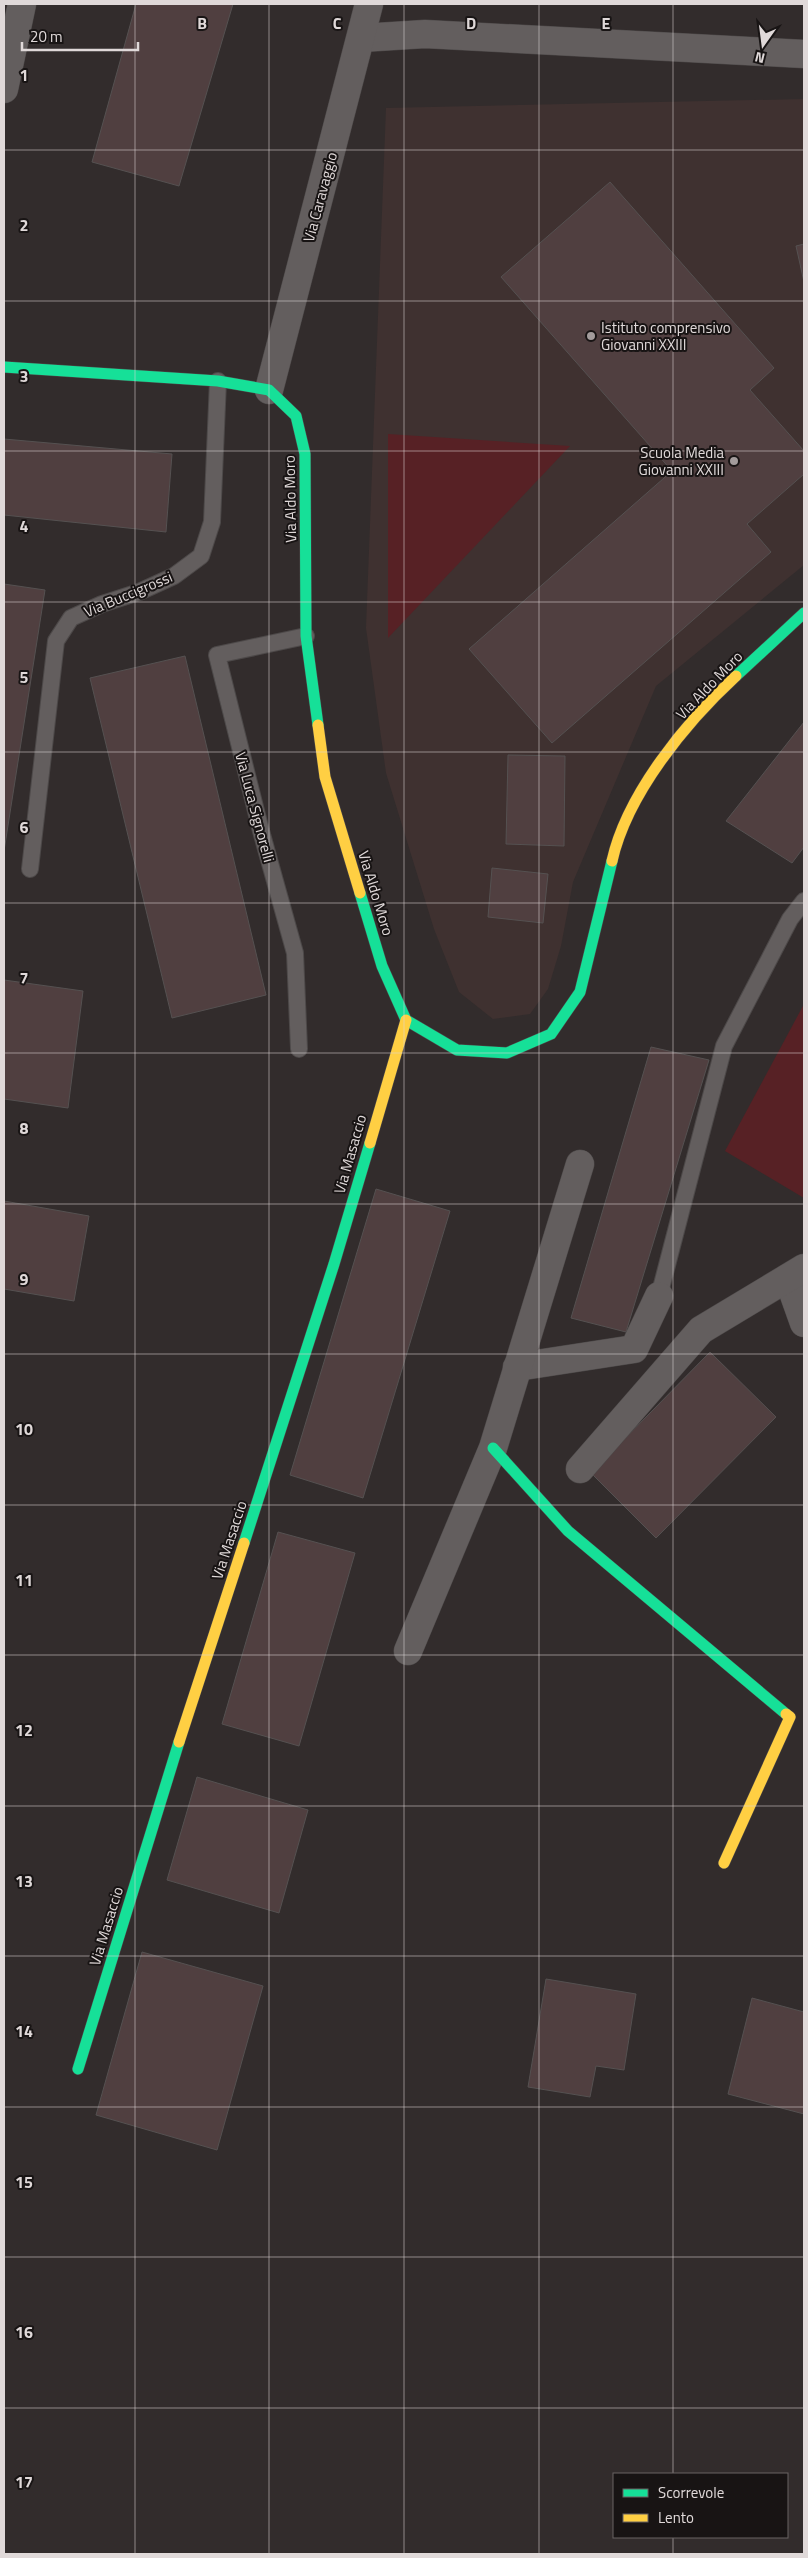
<svg xmlns="http://www.w3.org/2000/svg" width="808" height="2558" font-family="'Titillium Web',sans-serif">
<style>
.built{fill:#3f3130}
.green{fill:#572125}
.building{fill:#503f40;stroke:#555151}
.lines{fill:none;stroke-linecap:round;stroke-linejoin:round}
.lane-casing{stroke:#4d4949;stroke-width:18}
.street-casing{stroke:#4d4949;stroke-width:29}
.fast-casing{stroke:#4d4949;stroke-width:12}
.slow-casing{stroke:#4d4949;stroke-width:12}
.lane{stroke:#635e5e;stroke-width:16}
.street{stroke:#635e5e;stroke-width:28}
.fast{stroke:#16e098;stroke-width:11}
.slow{stroke:#ffcf43;stroke-width:11}
.grid{fill:none;stroke:#e0d9d9;stroke-width:1;stroke-opacity:0.55}
.poi-dot{fill:#a39c9c;stroke:#181414;stroke-width:2}
.labels{text-anchor:middle;dominant-baseline:central;stroke-width:4;stroke-linejoin:round;paint-order:stroke}
.street-label{font-size:15px;fill:#e0d9d9;stroke:#181414}
.poi-label{font-size:15px;fill:#e0d9d9;stroke:#181414;text-anchor:start}
.grid-label{font-size:16px;text-anchor:middle;font-weight:bold;fill:#e0d9d9;stroke:#181414;stroke-width:4;stroke-linejoin:round;paint-order:stroke}
</style>
<rect width="100%" height="100%" fill="#322c2c"/>
<!-- built -->
<path class="built" d="M 804,99 L 804,565 L 656,686 L 573,882 L 561,946 L 548,989 L 530,1014 L 493,1019 L 459,992 L 434,929 L 386,773 L 366,628 L 386,108 Z"/>
<!-- green -->
<g class="green">
<path d="M 388,434 L 570,446 L 388,638 Z"/>
<path d="M 804,1004 L 804,1198 L 725,1151 Z"/>
</g>
<!-- building -->
<g class="building">
<path d="M 136,4 L 233,4 L 179,186 L 92,162 Z"/>
<path d="M 610,182 L 774,368 L 750,390 L 804,451 L 804,474 L 747,524 L 771,552 L 552,743 L 469,649 L 672,471 L 501,277 Z"/>
<path d="M 804,244 L 804,282 L 796,246 Z"/>
<path d="M 4,439 L 172,454 L 166,532 L 4,515 Z"/>
<path d="M 4,584 L 45,590 L 4,851 Z"/>
<path d="M 185,656 L 266,995 L 172,1018 L 90,678 Z"/>
<path d="M 804,722 L 804,847 L 792,863 L 726,821 Z"/>
<path d="M 508,755 L 565,756 L 564,846 L 506,844 Z"/>
<path d="M 492,868 L 548,874 L 543,923 L 488,917 Z"/>
<path d="M 4,980 L 83,991 L 68,1108 L 4,1099 Z"/>
<path d="M 651,1047 L 709,1060 L 626,1332 L 571,1318 Z"/>
<path d="M 376,1189 L 450,1211 L 363,1498 L 290,1475 Z"/>
<path d="M 4,1201 L 89,1216 L 74,1301 L 4,1289 Z"/>
<path d="M 710,1352 L 776,1417 L 656,1538 L 591,1473 Z"/>
<path d="M 278,1532 L 355,1553 L 299,1746 L 222,1724 Z"/>
<path d="M 197,1777 L 308,1810 L 279,1913 L 167,1880 Z"/>
<path d="M 142,1952 L 263,1986 L 217,2150 L 96,2115 Z"/>
<path d="M 546,1979 L 636,1994 L 624,2070 L 596,2066 L 590,2097 L 528,2087 Z"/>
<path d="M 752,1998 L 804,2012 L 804,2114 L 728,2094 Z"/>
</g>
<g class="lines">
<defs>
<g id="lane">
<path d="M 30,869 L 56,641 L 71,618 L 102,604 L 139,592 L 174,576 L 201,556 L 212,522 L 218,381"/>
<path d="M 299,1049 L 295,953 L 261,831 L 217,655 L 306,636"/>
<path d="M 659,1296 L 724,1046 L 790,919 L 804,901"/>
</g>
<g id="street">
<path d="M 361,38 L 425,34 L 804,54"/>
<path d="M 4,89 L 22,4"/>
<path d="M 269,390 L 369,4"/>
<path d="M 788,1278 L 804,1323"/>
<path d="M 517,1367 L 634,1349 L 659,1296"/>
<path d="M 580,1469 L 701,1330 L 804,1268"/>
<path d="M 408,1651 L 493,1448 L 580,1164"/>
</g>
<g id="fast">
<path d="M 4,367 L 218,381 L 269,390 L 296,416 L 305,454 L 306,636 L 318,725"/>
<path d="M 736,676 L 804,613"/>
<path d="M 360,893 L 382,966 L 406,1020 L 457,1050 L 507,1053 L 551,1034 L 580,992 L 612,861"/>
<path d="M 493,1448 L 568,1531 L 786,1714"/>
<path d="M 244,1543 L 334,1264 L 370,1143"/>
<path d="M 78,2069 L 179,1742"/>
</g>
<g id="slow">
<path d="M 318,725 L 325,777 L 360,893"/>
<path d="M 612,861 C 627,794 686,722 736,676"/>
<path d="M 370,1143 L 406,1020"/>
<path d="M 179,1742 L 244,1543"/>
<path d="M 724,1863 L 790,1717 L 786,1714"/>
</g>
</defs>
<!-- lane casing -->
<use href="#lane" class="lane-casing"/>
<!-- street casing -->
<use href="#street" class="street-casing"/>
<!-- fast casing -->
<use href="#fast" class="fast-casing"/>
<!-- slow casing -->
<use href="#slow" class="slow-casing"/>
<!-- lane -->
<use href="#lane" class="lane"/>
<!-- street -->
<use href="#street" class="street"/>
<!-- fast -->
<use href="#fast" class="fast"/>
<!-- slow -->
<use href="#slow" class="slow"/>
</g>
<!-- grid -->
<path class="grid" d="M 135,4 L 135,2554M 269,4 L 269,2554M 404,4 L 404,2554M 539,4 L 539,2554M 673,4 L 673,2474M 4,150 L 804,150M 4,301 L 804,301M 4,451 L 804,451M 4,602 L 804,602M 4,752 L 804,752M 4,903 L 804,903M 4,1053 L 804,1053M 4,1204 L 804,1204M 4,1354 L 804,1354M 4,1505 L 804,1505M 4,1655 L 804,1655M 4,1806 L 804,1806M 4,1956 L 804,1956M 4,2107 L 804,2107M 4,2257 L 804,2257M 4,2408 L 804,2408M 673,2537 L 673,2554"/>
<!-- markers -->
<g class="poi-dot">
<circle cx="591" cy="336" r="5"/>
<circle cx="734" cy="461" r="5"/>
</g>
<g class="labels">
<!-- street labels -->
<g class="street-label">
<text transform="translate(320 197) rotate(-75)">Via Caravaggio</text>
<text transform="translate(290 499) rotate(-91)">Via Aldo Moro</text>
<text transform="translate(128 594) rotate(-23)">Via Buccigrossi</text>
<text transform="translate(709 685) rotate(-46)">Via Aldo Moro</text>
<text transform="translate(255 807) rotate(75)">Via Luca Signorelli</text>
<text transform="translate(376 893) rotate(73)">Via Aldo Moro</text>
<text transform="translate(350 1154) rotate(-74)">Via Masaccio</text>
<text transform="translate(229 1540) rotate(-72)">Via Masaccio</text>
<text transform="translate(106 1926) rotate(-73)">Via Masaccio</text>
</g>
<!-- poi labels -->
<g class="poi-label">
<text x="601" y="327">Istituto comprensivo<tspan x="601" dy="17">Giovanni XXIII</tspan></text>
<text x="724" y="452" text-anchor="end">Scuola Media<tspan x="724" dy="17">Giovanni XXIII</tspan></text>
</g>
</g>
<g class="grid-label">
<text x="202" y="29">B</text>
<text x="337" y="29">C</text>
<text x="471" y="29">D</text>
<text x="606" y="29">E</text>
<text x="24" y="81">1</text>
<text x="24" y="231">2</text>
<text x="24" y="382">3</text>
<text x="24" y="532">4</text>
<text x="24" y="683">5</text>
<text x="24" y="833">6</text>
<text x="24" y="984">7</text>
<text x="24" y="1134">8</text>
<text x="24" y="1285">9</text>
<text x="24" y="1435">10</text>
<text x="24" y="1586">11</text>
<text x="24" y="1736">12</text>
<text x="24" y="1887">13</text>
<text x="24" y="2037">14</text>
<text x="24" y="2188">15</text>
<text x="24" y="2338">16</text>
<text x="24" y="2488">17</text>
</g>
<!-- border -->
<rect width="808" height="2558" fill="none" stroke="#e0d9d9" stroke-width="10"/>
<!-- legend -->
<rect x="613" y="2473" width="175" height="65" fill="#181414" stroke="#686363"/>
<rect x="623" y="2489" width="25" height="8" fill="#16e098" stroke="#686363"/>
<text x="658" y="2498" font-size="15" fill="#e0d9d9">Scorrevole</text>
<rect x="623" y="2514" width="25" height="8" fill="#ffcf43" stroke="#686363"/>
<text x="658" y="2523" font-size="15" fill="#e0d9d9">Lento</text>
<!-- north arrow -->
<g transform="translate(763 45) rotate(194)" stroke="#181414" stroke-width="4" paint-order="stroke">
<path d="M0-4L9 19L0 12L-9 19Z" fill="#e0d9d9"/>
<text y="-8" font-size="14" font-weight="bold" text-anchor="middle" fill="#e0d9d9">N</text>
</g>
<!-- scale -->
<path d="M22 42v8h116v-8" fill="none" stroke="#e0d9d9" stroke-width="2.5"/>
<text x="30" y="42" font-size="15" fill="#e0d9d9" stroke="#181414" stroke-width="4" paint-order="stroke">20 m</text>
</svg>
